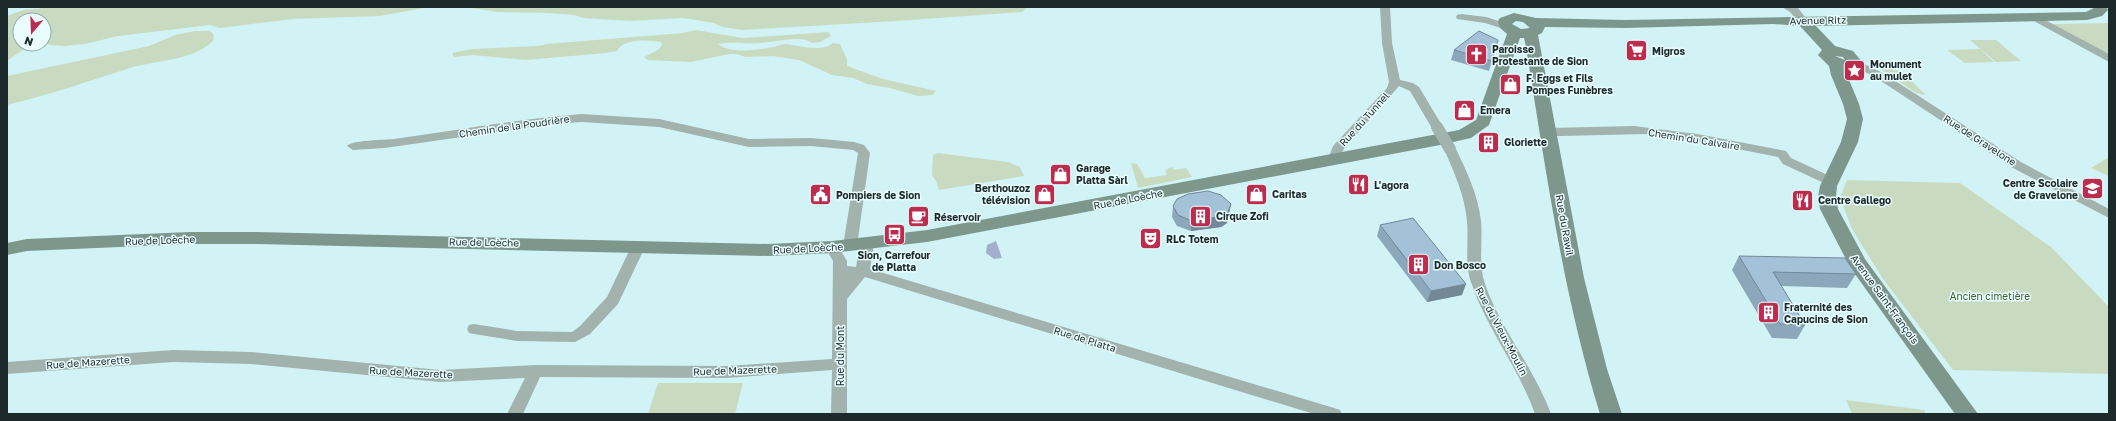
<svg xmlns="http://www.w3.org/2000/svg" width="2116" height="421" font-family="'Golos Text',sans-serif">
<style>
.green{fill:#c8dbc0}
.water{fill:#a4aecd}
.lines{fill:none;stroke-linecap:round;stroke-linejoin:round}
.street{fill:#a2b2ac;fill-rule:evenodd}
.secondary{fill:#7e978d;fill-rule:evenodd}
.street-bridge{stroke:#a2b2ac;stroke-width:12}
.wall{fill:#8ca7ba}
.shaded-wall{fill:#728897}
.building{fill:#a3c2d8;stroke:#728897}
.labels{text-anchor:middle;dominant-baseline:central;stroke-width:3;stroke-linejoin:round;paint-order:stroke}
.street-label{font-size:10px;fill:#1d2a2b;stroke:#e9fdff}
.poi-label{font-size:10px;font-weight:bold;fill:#1d2a2b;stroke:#e9fdff;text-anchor:start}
.park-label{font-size:10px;fill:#415f33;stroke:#e9fdff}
</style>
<rect width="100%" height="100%" fill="#d1f3f6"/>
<!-- green -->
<g class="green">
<path d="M 53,7 L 429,7 L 380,16 L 293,19 L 220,28 L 210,25 L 118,36 L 85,44 L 64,46 L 49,45 L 46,41 L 44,42 L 44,20 L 20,20 L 20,44 L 31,44 L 7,61 L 7,39 L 9,35 L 7,36 L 7,16 L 24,10 Z"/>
<path d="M 466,7 L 1028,7 L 1022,12 L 897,21 L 742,30 L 722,27 L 714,23 L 683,18 L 630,21 L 583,18 L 574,15 L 548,13 L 497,12 Z"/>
<path d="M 2109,23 L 2109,56 L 2052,24 Z"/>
<path d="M 696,30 L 743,38 L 829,32 L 831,36 L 820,42 L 812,43 C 801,34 773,43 759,43 C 746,44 731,41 718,44 C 730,54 758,50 773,47 C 777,47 781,44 785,44 C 799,45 821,53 833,43 L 840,44 L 847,59 L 847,66 L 883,79 L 936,91 L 932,95 L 918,96 L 890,88 L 867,84 L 853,78 L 832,75 L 799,60 L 773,56 L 745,57 L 737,54 L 729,54 L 691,62 L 648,60 L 644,57 L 658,50 L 662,45 L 661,42 C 648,40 624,38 617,51 L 606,53 L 526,60 L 473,55 L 454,57 L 452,53 L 472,49 L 538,46 L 546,44 L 683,33 Z"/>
<path d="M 195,31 L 210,31 L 214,35 L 213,41 C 192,61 157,60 130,68 C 89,81 49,95 7,105 L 7,76 L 149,46 L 175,35 Z"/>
<path d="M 1970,40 L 1996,40 L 2021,61 L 1996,62 Z"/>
<path d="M 1980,49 L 1994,62 L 1965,63 L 1947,50 Z"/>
<path d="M 1867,60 L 1902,72 L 1926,95 L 1916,93 Z"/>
<path d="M 938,153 L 1008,162 L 1020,167 L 1024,176 L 939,190 L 936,181 L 932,175 L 933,155 Z"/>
<path d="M 2109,157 L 2109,176 L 2091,168 Z"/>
<path d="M 1131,163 L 1137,164 L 1145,178 L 1167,175 L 1165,170 L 1172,167 L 1174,170 L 1186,168 L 1192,177 L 1138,188 Z"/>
<path d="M 1847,180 L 1960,183 L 2051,247 L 2109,307 L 2109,374 L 1953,370 L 1883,279 L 1852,229 L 1840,198 Z"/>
<path d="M 658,383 L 743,383 L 735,414 L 648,414 Z"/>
<path d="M 1846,400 L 1924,410 L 1926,414 L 1852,414 Z"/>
</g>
<!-- water -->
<path class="water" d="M 996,241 L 1002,258 L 994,259 L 986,253 L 987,245 Z"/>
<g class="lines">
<!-- street -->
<g class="street">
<path d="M 1380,7 L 1390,7 L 1392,43 L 1400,80 L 1413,83 L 1419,87 L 1443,127 L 1437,131 L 1433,130 L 1410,91 L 1399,86 L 1343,150 L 1342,154 L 1345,159 L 1343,162 L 1335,162 L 1330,154 L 1333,146 L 1387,88 L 1389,82 L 1382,43 Z"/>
<path d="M 1782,7 L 1798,8 L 1809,22 L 1808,24 L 1800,24 L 1790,12 Z"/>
<path d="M 1461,14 L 1486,17 L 1511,25 L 1512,27 L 1507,30 L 1485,23 L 1457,19 L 1456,17 L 1457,15 Z"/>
<path d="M 2034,14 L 2109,54 L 2109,62 L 2030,19 L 2029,17 L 2030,15 Z"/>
<path d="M 1854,59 L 1883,73 L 2021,162 L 2109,209 L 2109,218 L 2013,168 L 1875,77 L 1850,64 L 1848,62 L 1850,60 Z"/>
<path d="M 582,114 L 659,119 L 749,139 L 811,138 L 854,142 L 864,145 L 870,153 L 857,246 L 855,249 L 845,249 L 843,246 L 858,153 L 853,150 L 811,146 L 749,147 L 659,127 L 582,122 L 551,124 L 385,148 L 353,150 L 347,146 C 351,140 385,140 394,139 C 457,130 519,119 582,114 Z"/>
<path d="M 1634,126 L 1697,134 L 1786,151 L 1791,158 L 1834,178 L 1836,181 L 1830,185 L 1826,184 L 1783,164 L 1778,157 L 1697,141 L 1646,134 L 1561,136 L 1549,136 L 1543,132 L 1549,128 Z"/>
<path d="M 1450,145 L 1456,149 C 1467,172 1478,195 1481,221 C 1483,242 1478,264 1485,284 C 1501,330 1534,368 1551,414 L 1535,414 C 1519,368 1488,331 1472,285 C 1464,265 1469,243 1467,221 C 1465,196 1454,172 1444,149 Z"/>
<path d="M 867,239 L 872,241 L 874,244 L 870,269 L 1334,408 L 1340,410 L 1342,414 L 1314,414 L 865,277 L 847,299 L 847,414 L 831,414 L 832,370 L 727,378 L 540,377 L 523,414 L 507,414 L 525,378 L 440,382 L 251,364 L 173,362 L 7,374 L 7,362 L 173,350 L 251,352 L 440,370 L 536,365 L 727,366 L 832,359 L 833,261 L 825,247 L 827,244 L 837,244 L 847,261 L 847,266 L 856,267 L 860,244 L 862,241 Z"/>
<path d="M 638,242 L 643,244 L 645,247 L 618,304 L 590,334 L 575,342 L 517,341 L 474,334 L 469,333 L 467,329 L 469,325 L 474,324 L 517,331 L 572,332 L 580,326 L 607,297 L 631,247 L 633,244 Z"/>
</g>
<!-- secondary -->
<path class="secondary" d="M 2096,7 L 2106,7 L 2108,10 L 2102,16 L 2087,20 L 1816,26 L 1835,46 L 1853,51 L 1862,62 L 1856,67 L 1845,70 L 1859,104 L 1863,119 L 1858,142 L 1837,186 L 1836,197 L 1838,209 L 1865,259 L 1978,414 L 1955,414 L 1850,267 L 1820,209 L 1818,197 L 1820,186 L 1841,142 L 1847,119 L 1843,104 L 1831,75 L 1829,66 L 1818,55 L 1822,50 L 1800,26 L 1773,24 L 1625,28 L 1545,27 L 1542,33 L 1538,35 L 1584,278 L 1607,369 L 1622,414 L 1600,414 C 1563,294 1546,171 1526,47 L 1524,38 L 1520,38 L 1489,125 L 1471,138 L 1440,145 L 927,242 L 832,253 L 768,256 L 257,244 L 190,244 L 27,251 L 7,255 L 7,243 L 27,239 L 190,232 L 257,232 L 768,244 L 832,241 L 927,230 L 1459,130 L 1476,120 L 1507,34 L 1500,28 L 1498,21 L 1500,18 L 1514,13 L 1536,18 L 1625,20 L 2086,12 ZM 1516,21 L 1523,22 L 1530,28 L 1521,29 L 1512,24 ZM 1835,56 L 1843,57 L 1845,60 Z"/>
<!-- street-bridge -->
<path class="street-bridge" d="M 1437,127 L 1450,149"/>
</g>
<!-- wall -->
<g class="wall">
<path d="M 1498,40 L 1489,71 L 1451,60 L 1454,50 Z"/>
<path d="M 1173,206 L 1229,215 L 1227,223 L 1221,227 L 1191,231 L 1177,226 L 1172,217 Z"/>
<path d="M 1380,225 L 1462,295 L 1427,302 L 1377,236 Z"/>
<path d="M 1739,256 L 1856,274 L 1847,288 L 1781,286 L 1805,325 L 1797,339 L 1772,338 L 1732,270 Z"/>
</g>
<!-- shaded-wall -->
<g class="shaded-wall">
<path d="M 1231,204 L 1229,215 L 1227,223 L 1221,227 L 1191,231 L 1192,221 Z"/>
<path d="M 1466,284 L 1462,295 L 1427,302 L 1431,291 Z"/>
</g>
<!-- building -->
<g class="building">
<path d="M 1479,31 L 1498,40 L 1492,61 L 1454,50 Z"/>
<path d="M 1208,191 L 1221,195 L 1231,204 L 1228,212 L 1223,216 L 1192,221 L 1178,215 L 1173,206 L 1177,199 L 1188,194 Z"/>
<path d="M 1413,218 L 1466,284 L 1431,291 L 1380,225 Z"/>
<path d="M 1739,256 L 1845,258 L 1856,274 L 1773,272 L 1805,325 L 1780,324 Z"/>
</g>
<!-- icons -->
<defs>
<symbol id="supermarket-square" viewBox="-11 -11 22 22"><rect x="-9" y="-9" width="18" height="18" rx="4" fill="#bc2c4d" stroke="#e9fdff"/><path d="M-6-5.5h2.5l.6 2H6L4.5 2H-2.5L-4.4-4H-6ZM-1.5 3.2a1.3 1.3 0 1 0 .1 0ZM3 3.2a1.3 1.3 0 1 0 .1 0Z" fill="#fff"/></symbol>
<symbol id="church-square" viewBox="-11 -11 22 22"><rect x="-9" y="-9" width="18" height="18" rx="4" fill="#bc2c4d" stroke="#e9fdff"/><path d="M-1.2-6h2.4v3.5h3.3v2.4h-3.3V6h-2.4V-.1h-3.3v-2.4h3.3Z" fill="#fff"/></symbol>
<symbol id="sight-square" viewBox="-11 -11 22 22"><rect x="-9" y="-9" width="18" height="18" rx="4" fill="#bc2c4d" stroke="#e9fdff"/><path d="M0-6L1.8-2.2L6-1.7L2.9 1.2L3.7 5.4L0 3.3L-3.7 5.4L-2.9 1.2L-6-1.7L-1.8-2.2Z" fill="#fff"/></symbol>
<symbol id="shop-square" viewBox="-11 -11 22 22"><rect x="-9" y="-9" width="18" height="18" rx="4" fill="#bc2c4d" stroke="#e9fdff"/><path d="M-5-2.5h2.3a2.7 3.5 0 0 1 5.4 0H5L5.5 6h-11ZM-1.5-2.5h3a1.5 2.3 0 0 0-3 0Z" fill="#fff"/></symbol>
<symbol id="building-square" viewBox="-11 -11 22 22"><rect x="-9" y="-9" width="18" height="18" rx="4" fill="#bc2c4d" stroke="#e9fdff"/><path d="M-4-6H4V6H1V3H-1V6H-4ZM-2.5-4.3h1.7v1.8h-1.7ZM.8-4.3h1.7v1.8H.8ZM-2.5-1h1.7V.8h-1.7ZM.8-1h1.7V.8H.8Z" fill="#fff"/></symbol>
<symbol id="restaurant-square" viewBox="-11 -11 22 22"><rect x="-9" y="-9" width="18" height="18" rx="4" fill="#bc2c4d" stroke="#e9fdff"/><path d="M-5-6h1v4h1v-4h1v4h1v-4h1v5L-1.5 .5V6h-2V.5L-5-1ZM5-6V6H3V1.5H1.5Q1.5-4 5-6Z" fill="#fff"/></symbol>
<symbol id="school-square" viewBox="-11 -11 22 22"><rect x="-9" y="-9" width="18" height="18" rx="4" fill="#bc2c4d" stroke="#e9fdff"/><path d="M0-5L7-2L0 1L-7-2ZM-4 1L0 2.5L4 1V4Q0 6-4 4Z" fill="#fff"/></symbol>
<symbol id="civic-square" viewBox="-11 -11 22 22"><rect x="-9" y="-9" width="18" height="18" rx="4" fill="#bc2c4d" stroke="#e9fdff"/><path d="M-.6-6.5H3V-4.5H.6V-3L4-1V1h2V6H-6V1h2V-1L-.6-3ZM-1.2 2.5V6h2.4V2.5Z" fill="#fff"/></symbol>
<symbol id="cafe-square" viewBox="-11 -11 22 22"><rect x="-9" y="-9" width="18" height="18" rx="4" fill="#bc2c4d" stroke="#e9fdff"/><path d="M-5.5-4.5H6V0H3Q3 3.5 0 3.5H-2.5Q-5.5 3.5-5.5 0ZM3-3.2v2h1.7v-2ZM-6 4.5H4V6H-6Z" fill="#fff"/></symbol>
<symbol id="bus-square" viewBox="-11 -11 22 22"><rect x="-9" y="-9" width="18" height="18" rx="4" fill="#bc2c4d" stroke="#e9fdff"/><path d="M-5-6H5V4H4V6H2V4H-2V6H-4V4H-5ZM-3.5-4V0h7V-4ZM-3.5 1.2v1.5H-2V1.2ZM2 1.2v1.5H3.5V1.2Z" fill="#fff"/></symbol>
<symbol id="theatre-square" viewBox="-11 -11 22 22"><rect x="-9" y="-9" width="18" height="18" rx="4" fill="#bc2c4d" stroke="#e9fdff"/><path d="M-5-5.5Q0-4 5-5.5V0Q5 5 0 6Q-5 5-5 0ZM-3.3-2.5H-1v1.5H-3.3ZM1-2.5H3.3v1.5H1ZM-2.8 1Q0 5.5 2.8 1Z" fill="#fff"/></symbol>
</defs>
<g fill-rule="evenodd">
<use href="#supermarket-square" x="1624" y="38" width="25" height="25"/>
<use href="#church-square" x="1464" y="42" width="25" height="25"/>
<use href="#sight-square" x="1842" y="58" width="25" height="25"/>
<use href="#shop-square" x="1498" y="72" width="25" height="25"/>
<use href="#shop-square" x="1452" y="98" width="25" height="25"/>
<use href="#building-square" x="1476" y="130" width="25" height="25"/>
<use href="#shop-square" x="1048" y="162" width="25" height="25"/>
<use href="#restaurant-square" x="1346" y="172" width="25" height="25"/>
<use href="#school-square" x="2080" y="176" width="25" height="25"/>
<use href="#shop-square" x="1032" y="182" width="25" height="25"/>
<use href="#shop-square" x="1244" y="182" width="25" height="25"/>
<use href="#civic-square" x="808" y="182" width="25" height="25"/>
<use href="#restaurant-square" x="1790" y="188" width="25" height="25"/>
<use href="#building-square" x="1188" y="204" width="25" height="25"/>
<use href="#cafe-square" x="906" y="204" width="25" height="25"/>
<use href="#bus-square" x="882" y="222" width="25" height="25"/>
<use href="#theatre-square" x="1138" y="226" width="25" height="25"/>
<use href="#building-square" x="1406" y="252" width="25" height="25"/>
<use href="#building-square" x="1756" y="300" width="25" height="25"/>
</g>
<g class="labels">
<!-- street labels -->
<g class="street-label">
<text transform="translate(1818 20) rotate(-1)">Avenue Ritz</text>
<text transform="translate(1364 119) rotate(-48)">Rue du Tunnel</text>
<text transform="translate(514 126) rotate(-8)">Chemin de la Poudrière</text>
<text transform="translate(1694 139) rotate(9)">Chemin du Calvaire</text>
<text transform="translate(1980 140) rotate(33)">Rue de Gravelone</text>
<text transform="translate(1128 199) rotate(-11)">Rue de Loèche</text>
<text transform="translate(1565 225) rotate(80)">Rue du Rawil</text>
<text transform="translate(160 240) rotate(-2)">Rue de Loèche</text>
<text transform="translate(484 242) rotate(1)">Rue de Loèche</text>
<text transform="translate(808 248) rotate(-3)">Rue de Loèche</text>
<text transform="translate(1885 299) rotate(54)">Avenue Saint-François</text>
<text transform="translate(1502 331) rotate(62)">Rue du Vieux-Moulin</text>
<text transform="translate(1085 339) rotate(17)">Rue de Platta</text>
<text transform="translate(840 356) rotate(-90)">Rue du Mont</text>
<text transform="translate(88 362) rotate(-4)">Rue de Mazerette</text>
<text transform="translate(735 370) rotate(-2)">Rue de Mazerette</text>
<text transform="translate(411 372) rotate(3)">Rue de Mazerette</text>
</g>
<!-- poi labels -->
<g class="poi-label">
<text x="1492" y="49">Paroisse<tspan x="1492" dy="12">Protestante de Sion</tspan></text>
<text x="1652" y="51">Migros</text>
<text x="1870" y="64">Monument<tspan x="1870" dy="12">au mulet</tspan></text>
<text x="1526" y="78">F. Eggs et Fils<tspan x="1526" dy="12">Pompes Funèbres</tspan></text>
<text x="1480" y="110">Emera</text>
<text x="1504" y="142">Gloriette</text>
<text x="1076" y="168">Garage<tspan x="1076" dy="12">Platta Sàrl</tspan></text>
<text x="2078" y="183" text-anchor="end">Centre Scolaire<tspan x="2078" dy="12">de Gravelone</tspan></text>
<text x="1374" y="185">L'agora</text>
<text x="1030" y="188" text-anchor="end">Berthouzoz<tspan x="1030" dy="12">télévision</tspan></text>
<text x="1272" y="194">Caritas</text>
<text x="836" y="195">Pompiers de Sion</text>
<text x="1818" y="200">Centre Gallego</text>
<text x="1216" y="216">Cirque Zofi</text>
<text x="934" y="217">Réservoir</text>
<text x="1166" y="239">RLC Totem</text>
<text x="894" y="255" text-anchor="middle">Sion, Carrefour<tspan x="894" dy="12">de Platta</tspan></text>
<text x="1434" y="265">Don Bosco</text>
<text x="1784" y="307">Fraternité des<tspan x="1784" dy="12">Capucins de Sion</tspan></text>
</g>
<!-- park labels -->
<g class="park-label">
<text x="1990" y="296">Ancien cimetière</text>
</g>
</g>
<!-- border -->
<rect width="2116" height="421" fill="none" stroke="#1d2a2b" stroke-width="16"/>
<!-- north arrow -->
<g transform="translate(32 32) rotate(199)"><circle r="19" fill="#e9fdff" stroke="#97a9aa"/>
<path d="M0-3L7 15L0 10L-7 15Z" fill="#bc2c4d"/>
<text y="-6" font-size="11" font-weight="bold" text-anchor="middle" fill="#1d2a2b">N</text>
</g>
</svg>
